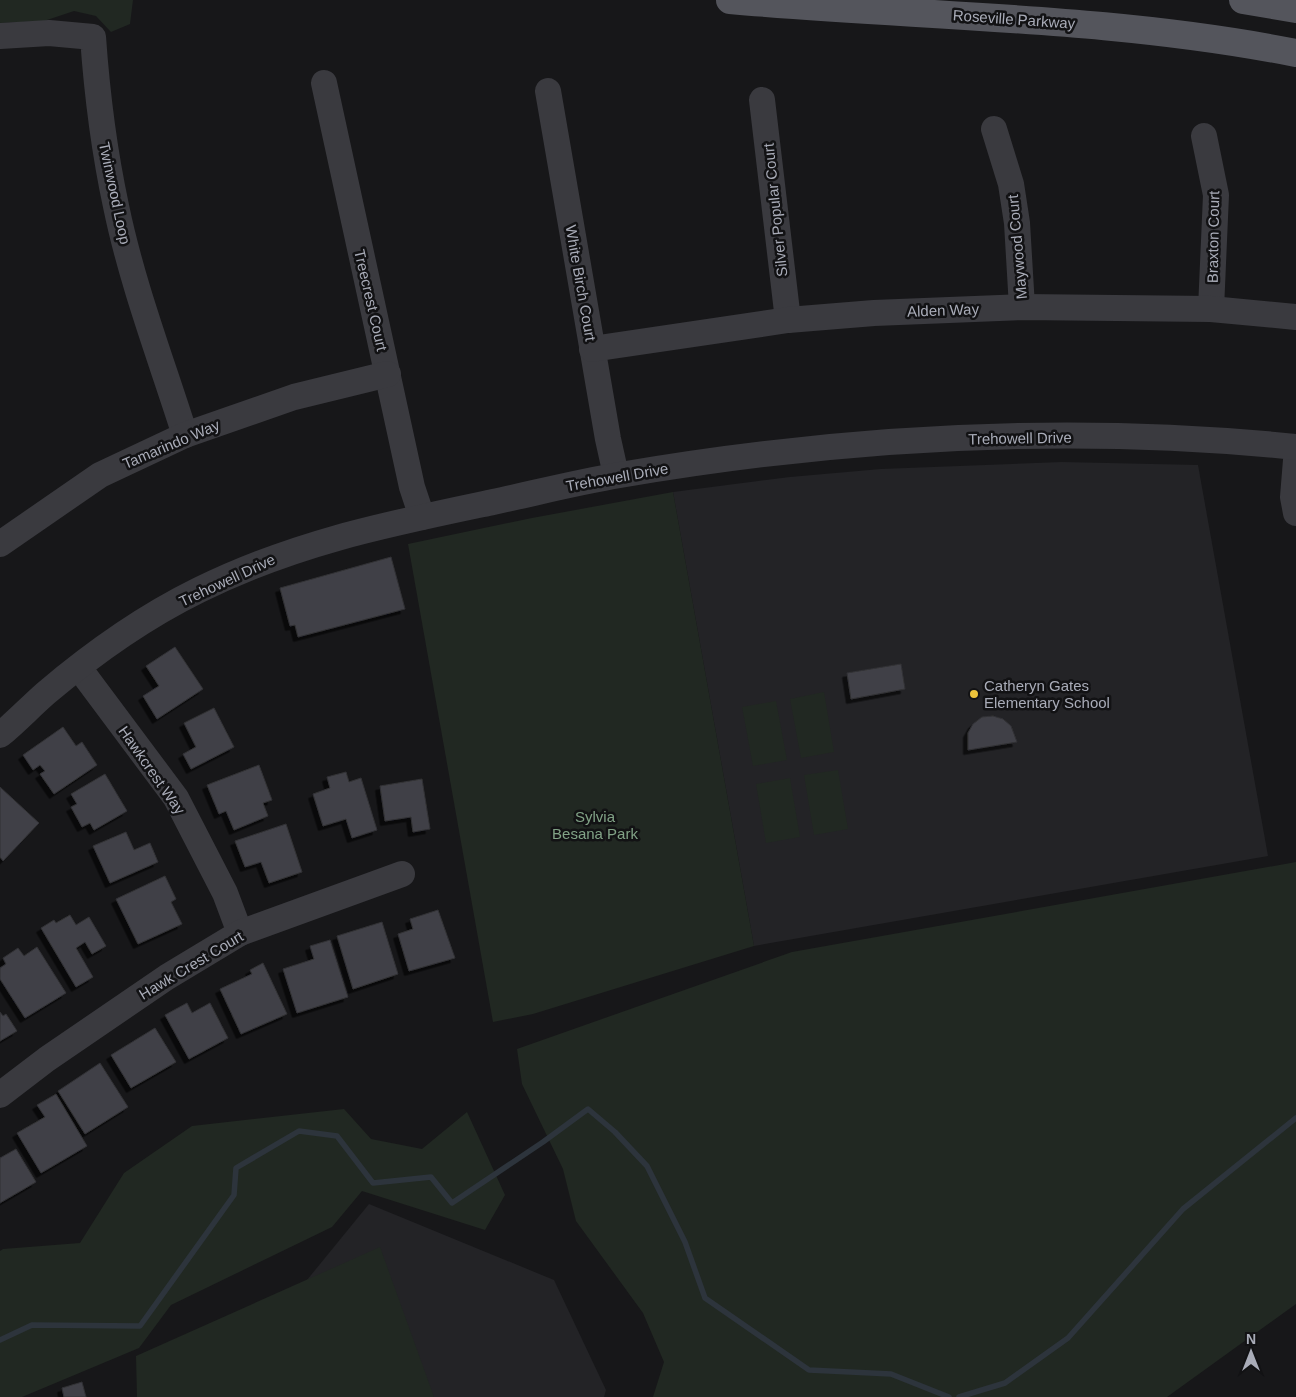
<svg xmlns="http://www.w3.org/2000/svg" width="1296" height="1397" font-family="Helvetica,sans-serif">
<style>
.built{fill:#232326}
.green{fill:#212822}
.lines{fill:none;stroke-linecap:round;stroke-linejoin:round}
.stream{stroke:#2d343c;stroke-width:5.5}
.building{fill:#414146;stroke:#313135;filter:url(#shadow)}
.minor{stroke:#3a3a3f;stroke-width:26}
.major{stroke:#54555c;stroke-width:28}
.poi-dot{fill:#ecc33b;stroke:#121214;stroke-width:2}
.labels{text-anchor:middle;dominant-baseline:central;stroke-width:5;stroke-linejoin:round;paint-order:stroke}
.street-label{font-size:15px;fill:#a9acb8;stroke:#121214}
.poi-label{font-size:15px;fill:#a9acb8;stroke:#121214;text-anchor:start}
.park-label{font-size:15px;fill:#81a286;stroke:#121214}
</style>
<defs>
<filter id="shadow"><feDropShadow dx="-4.5" dy="4.5" stdDeviation="0" flood-color="#0009"/></filter>
</defs>
<rect width="100%" height="100%" fill="#171719"/>
<!-- built -->
<g class="built">
<path d="M 1062,462 L 1198,465 L 1268,856 L 754,946 L 673,492 L 790,477 L 881,469 Z"/>
<path d="M 369,1204 L 554,1280 L 606,1390 L 604,1397 L 434,1397 L 307,1280 Z"/>
</g>
<!-- green -->
<g class="green">
<path d="M 0,0 L 133,0 L 130,24 L 111,32 L 96,16 L 74,11 L 44,21 L 0,23 Z"/>
<path d="M 673,492 L 754,946 L 533,1014 L 493,1022 L 408,544 L 532,518 Z"/>
<path d="M 824,692 L 834,752 L 801,758 L 790,699 Z"/>
<path d="M 776,701 L 787,760 L 753,766 L 742,707 Z"/>
<path d="M 838,770 L 848,829 L 814,835 L 804,775 Z"/>
<path d="M 790,778 L 800,837 L 766,843 L 756,784 Z"/>
<path d="M 1296,862 L 1296,1304 L 1167,1397 L 653,1397 L 664,1362 L 643,1313 L 576,1221 L 563,1169 L 522,1084 L 517,1049 L 792,952 Z"/>
<path d="M 344,1109 L 371,1139 L 422,1149 L 467,1112 L 505,1195 L 485,1230 L 362,1191 L 332,1227 L 171,1305 L 139,1348 L 22,1397 L 0,1397 L 0,1251 L 3,1249 L 80,1243 L 124,1173 L 192,1126 Z"/>
<path d="M 380,1247 L 434,1397 L 137,1397 L 136,1356 Z"/>
</g>
<g class="lines">
<!-- stream -->
<g class="stream">
<path d="M 0,1340 L 32,1325 L 140,1326 L 234,1195 L 236,1168 L 299,1131 L 337,1136 L 373,1183 L 431,1177 L 452,1203 L 543,1142 L 588,1109 L 615,1132 L 647,1166 L 685,1242 L 705,1298 L 809,1370 L 891,1374 L 949,1397"/>
<path d="M 959,1397 L 1005,1383 L 1068,1338 L 1183,1209 L 1296,1118"/>
</g>
</g>
<!-- building -->
<g class="building">
<path d="M 391,557 L 405,609 L 298,637 L 295,625 L 290,626 L 280,588 Z"/>
<path d="M 175,647 L 203,689 L 157,719 L 143,696 L 159,686 L 146,666 Z"/>
<path d="M 901,664 L 905,689 L 851,699 L 847,673 Z"/>
<path d="M 214,708 L 234,747 L 191,769 L 183,754 L 196,747 L 184,723 Z"/>
<path d="M 993,716 L 1003,719 L 1011,726 L 1017,742 L 968,750 L 968,733 L 973,724 L 982,717 Z"/>
<path d="M 63,727 L 76,746 L 82,742 L 97,765 L 54,794 L 40,774 L 45,771 L 40,765 L 33,770 L 23,755 Z"/>
<path d="M 259,765 L 272,800 L 263,803 L 268,816 L 234,830 L 226,811 L 219,814 L 207,785 Z"/>
<path d="M 346,772 L 349,782 L 361,778 L 377,830 L 352,838 L 346,819 L 323,826 L 313,794 L 330,788 L 327,777 Z"/>
<path d="M 105,774 L 127,811 L 94,830 L 90,823 L 82,827 L 71,807 L 77,804 L 71,794 Z"/>
<path d="M 422,779 L 430,829 L 413,832 L 411,817 L 385,821 L 380,786 Z"/>
<path d="M 0,787 L 39,823 L 3,861 L 0,857 Z"/>
<path d="M 286,824 L 302,872 L 269,883 L 261,862 L 245,867 L 235,841 Z"/>
<path d="M 126,832 L 134,850 L 150,843 L 158,862 L 110,883 L 93,846 Z"/>
<path d="M 165,876 L 176,899 L 171,902 L 182,924 L 138,944 L 116,899 Z"/>
<path d="M 438,910 L 455,958 L 409,971 L 398,934 L 413,929 L 410,919 Z"/>
<path d="M 70,915 L 76,925 L 89,917 L 106,946 L 92,954 L 85,942 L 76,948 L 93,977 L 76,987 L 41,928 L 54,920 L 56,923 Z"/>
<path d="M 382,922 L 398,974 L 353,989 L 337,936 Z"/>
<path d="M 330,940 L 348,997 L 297,1013 L 283,969 L 314,959 L 310,946 Z"/>
<path d="M 37,947 L 66,993 L 25,1018 L 0,979 L 0,968 L 6,964 L 3,958 L 18,948 L 24,956 Z"/>
<path d="M 263,963 L 287,1014 L 241,1034 L 220,989 L 252,974 L 250,970 Z"/>
<path d="M 187,1003 L 192,1013 L 210,1003 L 228,1038 L 189,1059 L 165,1015 Z"/>
<path d="M 0,1012 L 3,1016 L 6,1014 L 17,1031 L 0,1041 Z"/>
<path d="M 155,1028 L 176,1062 L 131,1088 L 111,1055 Z"/>
<path d="M 100,1063 L 128,1107 L 85,1134 L 58,1091 Z"/>
<path d="M 56,1094 L 87,1146 L 41,1173 L 17,1133 L 45,1117 L 37,1105 Z"/>
<path d="M 16,1149 L 36,1182 L 0,1203 L 0,1158 Z"/>
<path d="M 82,1382 L 86,1397 L 64,1397 L 62,1388 Z"/>
</g>
<g class="lines">
<!-- minor -->
<g class="minor">
<path d="M 0,36 L 49,33 L 93,37 C 97,94 104,150 116,206 C 132,284 161,359 185,435"/>
<path d="M 324,83 L 412,487 L 422,517"/>
<path d="M 548,91 L 608,439 L 616,475"/>
<path d="M 762,100 L 788,320"/>
<path d="M 994,129 L 1011,184 L 1017,223 L 1022,307"/>
<path d="M 1204,136 L 1216,195 L 1211,309"/>
<path d="M 592,349 L 788,320 L 874,313 L 1022,307 L 1211,309 L 1296,317"/>
<path d="M 1296,460 L 1293,497 L 1296,513"/>
<path d="M 0,544 L 100,475 L 185,435 L 294,397 L 388,374"/>
<path d="M 79,668 L 176,798 L 225,893 L 240,933"/>
<path d="M 0,735 C 16,722 30,707 46,693 C 92,654 144,617 199,590 C 297,542 388,524 493,502 C 535,493 578,482 620,475 C 842,437 1072,424 1296,447"/>
<path d="M 0,1095 L 47,1059 L 167,977 L 240,933 L 402,874"/>
</g>
<!-- major -->
<g class="major">
<path d="M 730,0 C 919,17 1109,16 1296,53"/>
<path d="M 1243,0 L 1296,9"/>
</g>
</g>
<!-- markers -->
<circle class="poi-dot" cx="974" cy="694" r="5"/>
<g class="labels">
<!-- street labels -->
<g class="street-label">
<text transform="translate(1014 19) rotate(4)">Roseville Parkway</text>
<text transform="translate(115 193) rotate(78)">Twinwood Loop</text>
<text transform="translate(775 210) rotate(-96)">Silver Popular Court</text>
<text transform="translate(1213 237) rotate(-89)">Braxton Court</text>
<text transform="translate(1017 247) rotate(-95)">Maywood Court</text>
<text transform="translate(581 283) rotate(80)">White Birch Court</text>
<text transform="translate(371 300) rotate(77)">Treecrest Court</text>
<text transform="translate(943 310) rotate(-2)">Alden Way</text>
<text transform="translate(1020 438) rotate(-1)">Trehowell Drive</text>
<text transform="translate(171 444) rotate(-23)">Tamarindo Way</text>
<text transform="translate(617 477) rotate(-10)">Trehowell Drive</text>
<text transform="translate(227 580) rotate(-25)">Trehowell Drive</text>
<text transform="translate(152 770) rotate(55)">Hawkcrest Way</text>
<text transform="translate(191 965) rotate(-31)">Hawk Crest Court</text>
</g>
<!-- poi labels -->
<g class="poi-label">
<text x="984" y="685">Catheryn Gates<tspan x="984" dy="17">Elementary School</tspan></text>
</g>
<!-- park labels -->
<g class="park-label">
<text x="595" y="816">Sylvia<tspan x="595" dy="17">Besana Park</tspan></text>
</g>
</g>
<!-- north arrow -->
<g transform="translate(1251 1352)" stroke="#121214" stroke-width="4" paint-order="stroke">
<path d="M0-4L9 19L0 12L-9 19Z" fill="#a9acb8"/>
<text y="-8" font-size="14" font-weight="bold" text-anchor="middle" fill="#a9acb8">N</text>
</g>
</svg>
